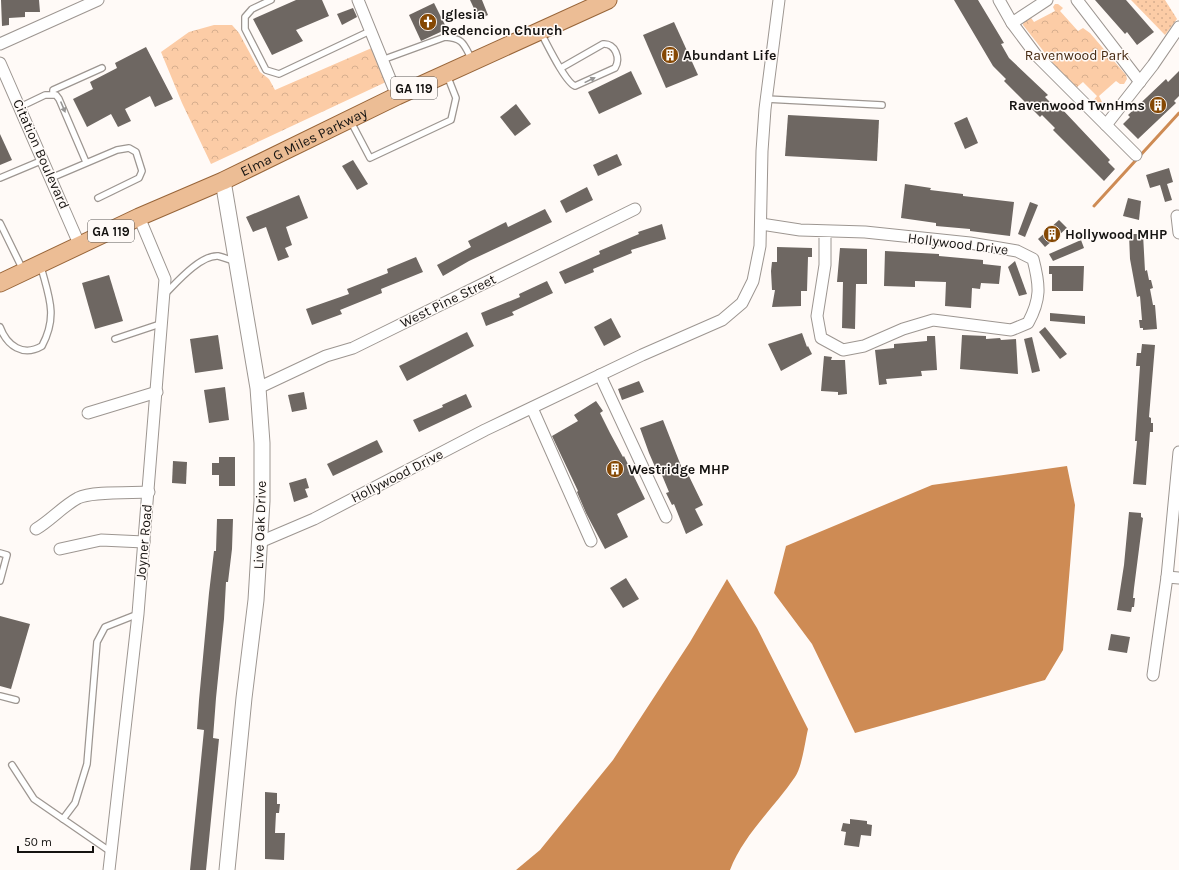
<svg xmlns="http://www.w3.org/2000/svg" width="1179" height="870" font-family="Karla,sans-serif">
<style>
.grass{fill:url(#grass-dots)}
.park{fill:url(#park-crowns)}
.water{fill:#ce8b54}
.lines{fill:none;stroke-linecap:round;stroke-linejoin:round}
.stream{stroke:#ce8b54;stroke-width:3}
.building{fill:#6e6762}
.lane-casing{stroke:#9d9691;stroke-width:8}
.street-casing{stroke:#9d9691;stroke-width:13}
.secondary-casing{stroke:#9d9691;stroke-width:17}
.primary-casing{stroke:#986539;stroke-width:19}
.lane{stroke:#fff;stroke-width:5.5}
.street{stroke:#fff;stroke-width:11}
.secondary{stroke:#fff;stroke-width:15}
.primary{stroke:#ecbd95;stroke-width:17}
.oneway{fill:#969594}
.labels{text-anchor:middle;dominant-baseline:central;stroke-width:3;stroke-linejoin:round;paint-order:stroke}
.shield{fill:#fffaf7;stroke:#5b5856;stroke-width:1}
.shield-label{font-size:13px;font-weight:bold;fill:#151311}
.poi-label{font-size:14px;font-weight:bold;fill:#151311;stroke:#fffaf7;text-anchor:start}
.park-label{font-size:14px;fill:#452911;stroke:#fffaf7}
.street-label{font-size:14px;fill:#151311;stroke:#fffaf7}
</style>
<defs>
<pattern id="grass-dots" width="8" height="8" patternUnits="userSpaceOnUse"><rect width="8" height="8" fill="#fccca6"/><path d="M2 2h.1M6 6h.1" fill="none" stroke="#d7ae8e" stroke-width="1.8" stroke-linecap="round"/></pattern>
<pattern id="park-crowns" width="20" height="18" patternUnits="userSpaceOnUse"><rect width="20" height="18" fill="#fccca6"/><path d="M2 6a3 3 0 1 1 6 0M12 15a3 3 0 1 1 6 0" fill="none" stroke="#d7ae8e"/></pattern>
</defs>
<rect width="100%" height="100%" fill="#fffaf7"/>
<!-- grass -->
<path class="grass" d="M 1131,0 L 1165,0 L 1177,19 L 1165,35 Z"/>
<!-- park -->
<g class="park">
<path d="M 1055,4 L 1058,4 L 1063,8 L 1060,11 L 1078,31 L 1083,28 L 1090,33 L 1126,75 L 1127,79 L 1124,84 L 1120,84 L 1116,81 L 1099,96 L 1102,102 L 1101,106 L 1097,106 L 1092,102 L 1097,96 L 1083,82 L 1076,88 L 1059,71 L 1023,25 L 1024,18 L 1029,15 L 1034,22 L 1055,11 L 1053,7 Z"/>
<path d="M 214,25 L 232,25 L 239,33 L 260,72 L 269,79 L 275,90 L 374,47 L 386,82 L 211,164 L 182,103 L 161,52 L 189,32 Z"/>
</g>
<!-- water -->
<g class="water">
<path d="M 1067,466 L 1075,505 L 1063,650 L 1045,680 L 855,733 L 812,644 L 774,593 L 786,546 L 932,485 Z"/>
<path d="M 727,579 L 757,628 L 808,729 C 805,742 802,767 795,777 C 774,808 744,834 730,870 L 516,870 L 540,850 L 613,760 L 690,642 Z"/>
</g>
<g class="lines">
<!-- stream -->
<path class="stream" d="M 1094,206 L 1179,113"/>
</g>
<!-- building -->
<g class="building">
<path d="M 1,0 L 39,0 L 40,12 L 25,12 L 25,17 L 9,18 L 9,25 L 2,26 Z"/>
<path d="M 296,0 L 322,0 L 329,16 L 296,30 L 303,41 L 272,55 L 253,19 Z"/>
<path d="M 470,0 L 482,0 L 488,15 L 479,19 Z"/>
<path d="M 954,0 L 978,0 L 1004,43 L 1001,44 L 1009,58 L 1048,95 L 1045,97 L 1059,111 L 1061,108 L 1110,160 L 1108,162 L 1115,169 L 1104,181 L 1053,130 L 1055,128 L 1042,115 L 1040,117 L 1004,81 L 1006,79 L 993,66 Z"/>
<path d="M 1095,0 L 1126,0 L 1154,32 L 1137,45 L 1127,32 L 1125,34 Z"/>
<path d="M 434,3 L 447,29 L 421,41 L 409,15 Z"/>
<path d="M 353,8 L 357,17 L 342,25 L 337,14 Z"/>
<path d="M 674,22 L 698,75 L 666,88 L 643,35 Z"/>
<path d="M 146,47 L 173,99 L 155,107 L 150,96 L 125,109 L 131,121 L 118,127 L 111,114 L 87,127 L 73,99 L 93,89 L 90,82 L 117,68 L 115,63 Z"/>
<path d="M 631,71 L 642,94 L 599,114 L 588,92 Z"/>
<path d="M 1179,71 L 1179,96 L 1174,101 L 1176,103 L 1138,139 L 1123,124 L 1130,117 L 1128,115 L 1166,79 L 1168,82 Z"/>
<path d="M 516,104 L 531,124 L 515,136 L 500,117 Z"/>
<path d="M 788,115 L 879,120 L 877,161 L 785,156 Z"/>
<path d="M 967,117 L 978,143 L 965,149 L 954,123 Z"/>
<path d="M 0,134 L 12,160 L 0,165 Z"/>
<path d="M 617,154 L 622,165 L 598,176 L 593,165 Z"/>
<path d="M 353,160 L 368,184 L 357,190 L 342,166 Z"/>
<path d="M 1169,168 L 1173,182 L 1167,184 L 1172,200 L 1165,202 L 1160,185 L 1150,188 L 1146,175 Z"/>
<path d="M 905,184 L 931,188 L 930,190 L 963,194 L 963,196 L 1014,202 L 1010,236 L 970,231 L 970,229 L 936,226 L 936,223 L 901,218 Z"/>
<path d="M 587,187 L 593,200 L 566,213 L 560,201 Z"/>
<path d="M 299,195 L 308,218 L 286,227 L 292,245 L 285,248 L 289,257 L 278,261 L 266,227 L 253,232 L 246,217 Z"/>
<path d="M 1128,198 L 1141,201 L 1139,220 L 1123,216 Z"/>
<path d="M 1030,202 L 1038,205 L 1025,237 L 1018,234 Z"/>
<path d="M 545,209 L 552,222 L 469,261 L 443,276 L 437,265 L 471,247 L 468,241 L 506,222 L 508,227 Z"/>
<path d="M 1059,220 L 1067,228 L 1045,247 L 1038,239 Z"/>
<path d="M 662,224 L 666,239 L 631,250 L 632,253 L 593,269 L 594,272 L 565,284 L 559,272 L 600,254 L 599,251 L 639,234 L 638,232 Z"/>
<path d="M 1129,234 L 1143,234 L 1145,271 L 1147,270 L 1149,280 L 1151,280 L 1153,288 L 1150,289 L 1153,305 L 1155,305 L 1157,329 L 1143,330 L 1143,328 L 1140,328 L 1139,320 L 1142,320 L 1140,296 L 1137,297 L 1130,259 Z"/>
<path d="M 1081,240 L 1084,248 L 1053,261 L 1049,254 Z"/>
<path d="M 777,247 L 812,248 L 812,257 L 808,257 L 807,291 L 801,291 L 801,306 L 772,307 L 775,290 L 772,290 L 771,271 L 772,262 L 777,262 Z"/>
<path d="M 840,248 L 867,249 L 867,284 L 856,284 L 855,329 L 842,328 L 843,282 L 837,282 Z"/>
<path d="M 885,251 L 939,254 L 939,256 L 983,260 L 983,264 L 1001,266 L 999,284 L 981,283 L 980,289 L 972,288 L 971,308 L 945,306 L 946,282 L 915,281 L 915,287 L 884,286 Z"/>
<path d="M 416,257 L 423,272 L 381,289 L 382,293 L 340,310 L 342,314 L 312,325 L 306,309 L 349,294 L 347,289 L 388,273 L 387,269 Z"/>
<path d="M 1015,261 L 1027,294 L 1019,296 L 1008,267 Z"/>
<path d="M 1049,266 L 1084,266 L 1083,291 L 1052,291 L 1052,274 L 1049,274 Z"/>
<path d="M 109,275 L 123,321 L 95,329 L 82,283 Z"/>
<path d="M 547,281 L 553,293 L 512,312 L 514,315 L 486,326 L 481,313 L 520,297 L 519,294 Z"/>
<path d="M 1050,313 L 1085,316 L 1085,324 L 1050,321 Z"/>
<path d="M 611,318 L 621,337 L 604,346 L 594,327 Z"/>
<path d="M 1045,327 L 1067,354 L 1060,359 L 1039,332 Z"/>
<path d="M 467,332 L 474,346 L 407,381 L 399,366 Z"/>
<path d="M 802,333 L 807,347 L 808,346 L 812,354 L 781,371 L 768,344 Z"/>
<path d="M 218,335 L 223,369 L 195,373 L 190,339 Z"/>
<path d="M 962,335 L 986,336 L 986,339 L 1000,338 L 1001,340 L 1016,339 L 1018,374 L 960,369 Z"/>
<path d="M 927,336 L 935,336 L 937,370 L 921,371 L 922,376 L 886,379 L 887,384 L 879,385 L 875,350 L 894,348 L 894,344 L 927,341 Z"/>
<path d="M 1032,337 L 1040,371 L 1032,373 L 1024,339 Z"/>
<path d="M 1142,344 L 1155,345 L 1149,417 L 1151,418 L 1151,423 L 1153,423 L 1153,432 L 1150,432 L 1146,485 L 1133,484 L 1137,441 L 1135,441 L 1140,366 L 1136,366 L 1137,353 L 1141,353 Z"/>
<path d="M 824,356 L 832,357 L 831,360 L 845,360 L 847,394 L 838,395 L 838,392 L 821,391 Z"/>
<path d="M 639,381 L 644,392 L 622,400 L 618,389 Z"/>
<path d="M 225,387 L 229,420 L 209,423 L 204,390 Z"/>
<path d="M 304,392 L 307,409 L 292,412 L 288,395 Z"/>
<path d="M 466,394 L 472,407 L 419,432 L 413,420 L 443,407 L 442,405 Z"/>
<path d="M 596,401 L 603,411 L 600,413 L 610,433 L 623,457 L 624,456 L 645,499 L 617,514 L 628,537 L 605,549 L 586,513 L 577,492 L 578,491 L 552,436 L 578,421 L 574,415 Z"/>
<path d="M 663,420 L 683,471 L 686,470 L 703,505 L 695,509 L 703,525 L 686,534 L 674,504 L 672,505 L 666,493 L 669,492 L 659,468 L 656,469 L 649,453 L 640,428 Z"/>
<path d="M 377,440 L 383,452 L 333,476 L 327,464 Z"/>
<path d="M 219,457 L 235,457 L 235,486 L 219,486 L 219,475 L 212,475 L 212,463 L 219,463 Z"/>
<path d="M 173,461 L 187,462 L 186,484 L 172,483 Z"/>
<path d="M 306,478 L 309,488 L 305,489 L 308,497 L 294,502 L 289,483 Z"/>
<path d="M 1129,512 L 1141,513 L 1141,517 L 1143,518 L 1134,588 L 1133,598 L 1135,598 L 1134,607 L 1132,607 L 1131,612 L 1117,610 L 1124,565 Z"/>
<path d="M 217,519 L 233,519 L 232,549 L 228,582 L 226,582 L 224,619 L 216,698 L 213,738 L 219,739 L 206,870 L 190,870 L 204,730 L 197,729 L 199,700 L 209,593 L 214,551 L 216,551 Z"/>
<path d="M 626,578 L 639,599 L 623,608 L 610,588 Z"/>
<path d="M 0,616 L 30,624 L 11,689 L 0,686 Z"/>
<path d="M 1111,634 L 1130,637 L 1127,653 L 1108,650 Z"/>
<path d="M 265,792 L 277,793 L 277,804 L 280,804 L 279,813 L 276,813 L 275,833 L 285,833 L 284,860 L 265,859 Z"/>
<path d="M 850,819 L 867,821 L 867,824 L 872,825 L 871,836 L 861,835 L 859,847 L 844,845 L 846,832 L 841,831 L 843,823 L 850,824 Z"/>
</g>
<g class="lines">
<defs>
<g id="lane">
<path d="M 271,0 L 252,9 L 245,17 L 245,29 L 266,70 L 279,74 L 370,31"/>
<path d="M 541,33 C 547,44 565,82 575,86 L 615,68 C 621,58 615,43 603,44 L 561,68"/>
<path d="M 382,60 L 445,37 C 464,38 464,45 472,60"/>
<path d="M 53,94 L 53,90 L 102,68"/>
<path d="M 766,99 L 882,105"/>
<path d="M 20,107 L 45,95 L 56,95 L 59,99 L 86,162"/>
<path d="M 350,120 L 370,158 L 451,120 L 456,98 L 447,75"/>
<path d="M 0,178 L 43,160"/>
<path d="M 51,178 L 117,150 L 129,148 L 136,152 L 142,171 L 139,178 L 98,198"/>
<path d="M 0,223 L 23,270"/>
<path d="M 165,294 C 176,283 200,255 218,256 C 223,257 230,260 236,262"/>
<path d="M 0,327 C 7,346 23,357 42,346 C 58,316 49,297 41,267"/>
<path d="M 115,339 L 163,323"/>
<path d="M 0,553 L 7,555 L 0,581"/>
<path d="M 0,696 L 16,700"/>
<path d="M 12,765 L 34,799 L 63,819 L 75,803 L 87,764 L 97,642 L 105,627 L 138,614"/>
<path d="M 63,819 L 111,852"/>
</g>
<g id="street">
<path d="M 358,0 L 397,96"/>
<path d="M 999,0 L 1012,23 L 1036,55 L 1136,155"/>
<path d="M 1077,0 L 1140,82"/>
<path d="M 1012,23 L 1047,0"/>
<path d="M 0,44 L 98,0"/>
<path d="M 0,63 L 80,246"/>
<path d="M 1106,125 L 1153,65 L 1179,27"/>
<path d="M 1177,216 L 1179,233"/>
<path d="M 761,224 L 800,230 L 865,232 L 970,243 L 1017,251 L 1033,259 C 1040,286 1041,299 1028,323 L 1011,330 L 933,320 L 903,329 L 864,346 L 843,350 L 821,338 L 817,316 L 825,265 L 825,231"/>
<path d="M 600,375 L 666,517"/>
<path d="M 258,388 L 326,356 L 353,348 L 635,209"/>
<path d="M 532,408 L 591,541"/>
<path d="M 88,413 L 157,392"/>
<path d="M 36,529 C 51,520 63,506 78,498 C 92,491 132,493 149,492"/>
<path d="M 260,542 L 314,519 L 485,430 L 642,355 L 722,320 L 742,303 L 753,281 L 760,246 L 762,151 L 765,109 L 779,0"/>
<path d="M 60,549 L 101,540 L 144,542"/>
<path d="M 1167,577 L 1179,578"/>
<path d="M 1153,675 L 1167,577 L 1179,452"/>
<path d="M 109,870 L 138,614 L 165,279 L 139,217"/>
</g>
<path id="secondary" d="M 223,181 L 258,388 L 262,443 L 262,501 L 256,600 L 244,698 L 227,870"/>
<g id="primary">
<path id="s1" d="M 0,283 L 139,217 L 223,181 L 397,96 L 608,0"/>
</g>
</defs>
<!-- lane casing -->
<use href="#lane" class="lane-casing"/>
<!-- street casing -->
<use href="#street" class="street-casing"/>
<!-- secondary casing -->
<use href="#secondary" class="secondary-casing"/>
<!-- primary casing -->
<use href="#primary" class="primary-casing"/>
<!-- lane -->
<use href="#lane" class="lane"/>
<!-- street -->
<use href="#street" class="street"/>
<!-- secondary -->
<use href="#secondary" class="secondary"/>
<!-- primary -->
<use href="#primary" class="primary"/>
</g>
<!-- one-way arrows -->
<defs><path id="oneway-solid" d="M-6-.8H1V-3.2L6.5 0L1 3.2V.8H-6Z"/></defs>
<g class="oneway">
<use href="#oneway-solid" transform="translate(590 80) rotate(-26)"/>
<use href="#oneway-solid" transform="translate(63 107) rotate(67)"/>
</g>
<!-- icons -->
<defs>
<symbol id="church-disc" viewBox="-11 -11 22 22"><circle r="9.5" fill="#854804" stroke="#fffaf7"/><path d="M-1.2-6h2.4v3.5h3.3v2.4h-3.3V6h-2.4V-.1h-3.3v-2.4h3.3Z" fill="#fff"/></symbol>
<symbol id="building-disc" viewBox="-11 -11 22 22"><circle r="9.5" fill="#854804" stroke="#fffaf7"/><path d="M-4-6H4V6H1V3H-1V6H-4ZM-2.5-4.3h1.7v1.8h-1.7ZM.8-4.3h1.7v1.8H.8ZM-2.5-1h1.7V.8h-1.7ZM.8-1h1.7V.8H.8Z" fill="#fff"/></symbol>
</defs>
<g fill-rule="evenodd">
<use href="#church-disc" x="418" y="12" width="20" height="20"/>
<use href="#building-disc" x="660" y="45" width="20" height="20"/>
<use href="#building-disc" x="1148" y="95" width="20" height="20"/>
<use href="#building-disc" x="1042" y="224" width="20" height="20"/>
<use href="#building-disc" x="605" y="459" width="20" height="20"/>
</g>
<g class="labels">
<!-- shield labels -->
<g class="shield">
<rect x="391" y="77" width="46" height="22" rx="3"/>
<rect x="88" y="220" width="46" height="22" rx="3"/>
</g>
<g class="shield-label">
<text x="414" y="88">GA 119</text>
<text x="111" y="231">GA 119</text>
</g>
<!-- poi labels -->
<g class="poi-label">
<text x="441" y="14">Iglesia<tspan x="441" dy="16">Redencion Church</tspan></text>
<text x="683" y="55">Abundant Life</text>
<text x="1145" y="105" text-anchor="end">Ravenwood TwnHms</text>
<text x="1065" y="234">Hollywood MHP</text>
<text x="628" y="469">Westridge MHP</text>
</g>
<!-- park labels -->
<g class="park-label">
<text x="1077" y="55">Ravenwood Park</text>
</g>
<!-- street labels -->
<g class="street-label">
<text stroke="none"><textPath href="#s1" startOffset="335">Elma G Miles Parkway</textPath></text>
<text transform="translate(41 154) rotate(66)">Citation Boulevard</text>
<text transform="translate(958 244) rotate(7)">Hollywood Drive</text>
<text transform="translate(448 301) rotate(-26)">West Pine Street</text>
<text transform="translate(397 476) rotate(-27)">Hollywood Drive</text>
<text transform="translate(260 525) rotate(-88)">Live Oak Drive</text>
<text transform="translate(144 542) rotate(-85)">Joyner Road</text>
</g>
</g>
<!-- scale -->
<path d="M18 846v6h75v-6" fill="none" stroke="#151311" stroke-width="2"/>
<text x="24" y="846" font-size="12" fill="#151311" stroke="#fffaf7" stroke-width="3" paint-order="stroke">50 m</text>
</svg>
